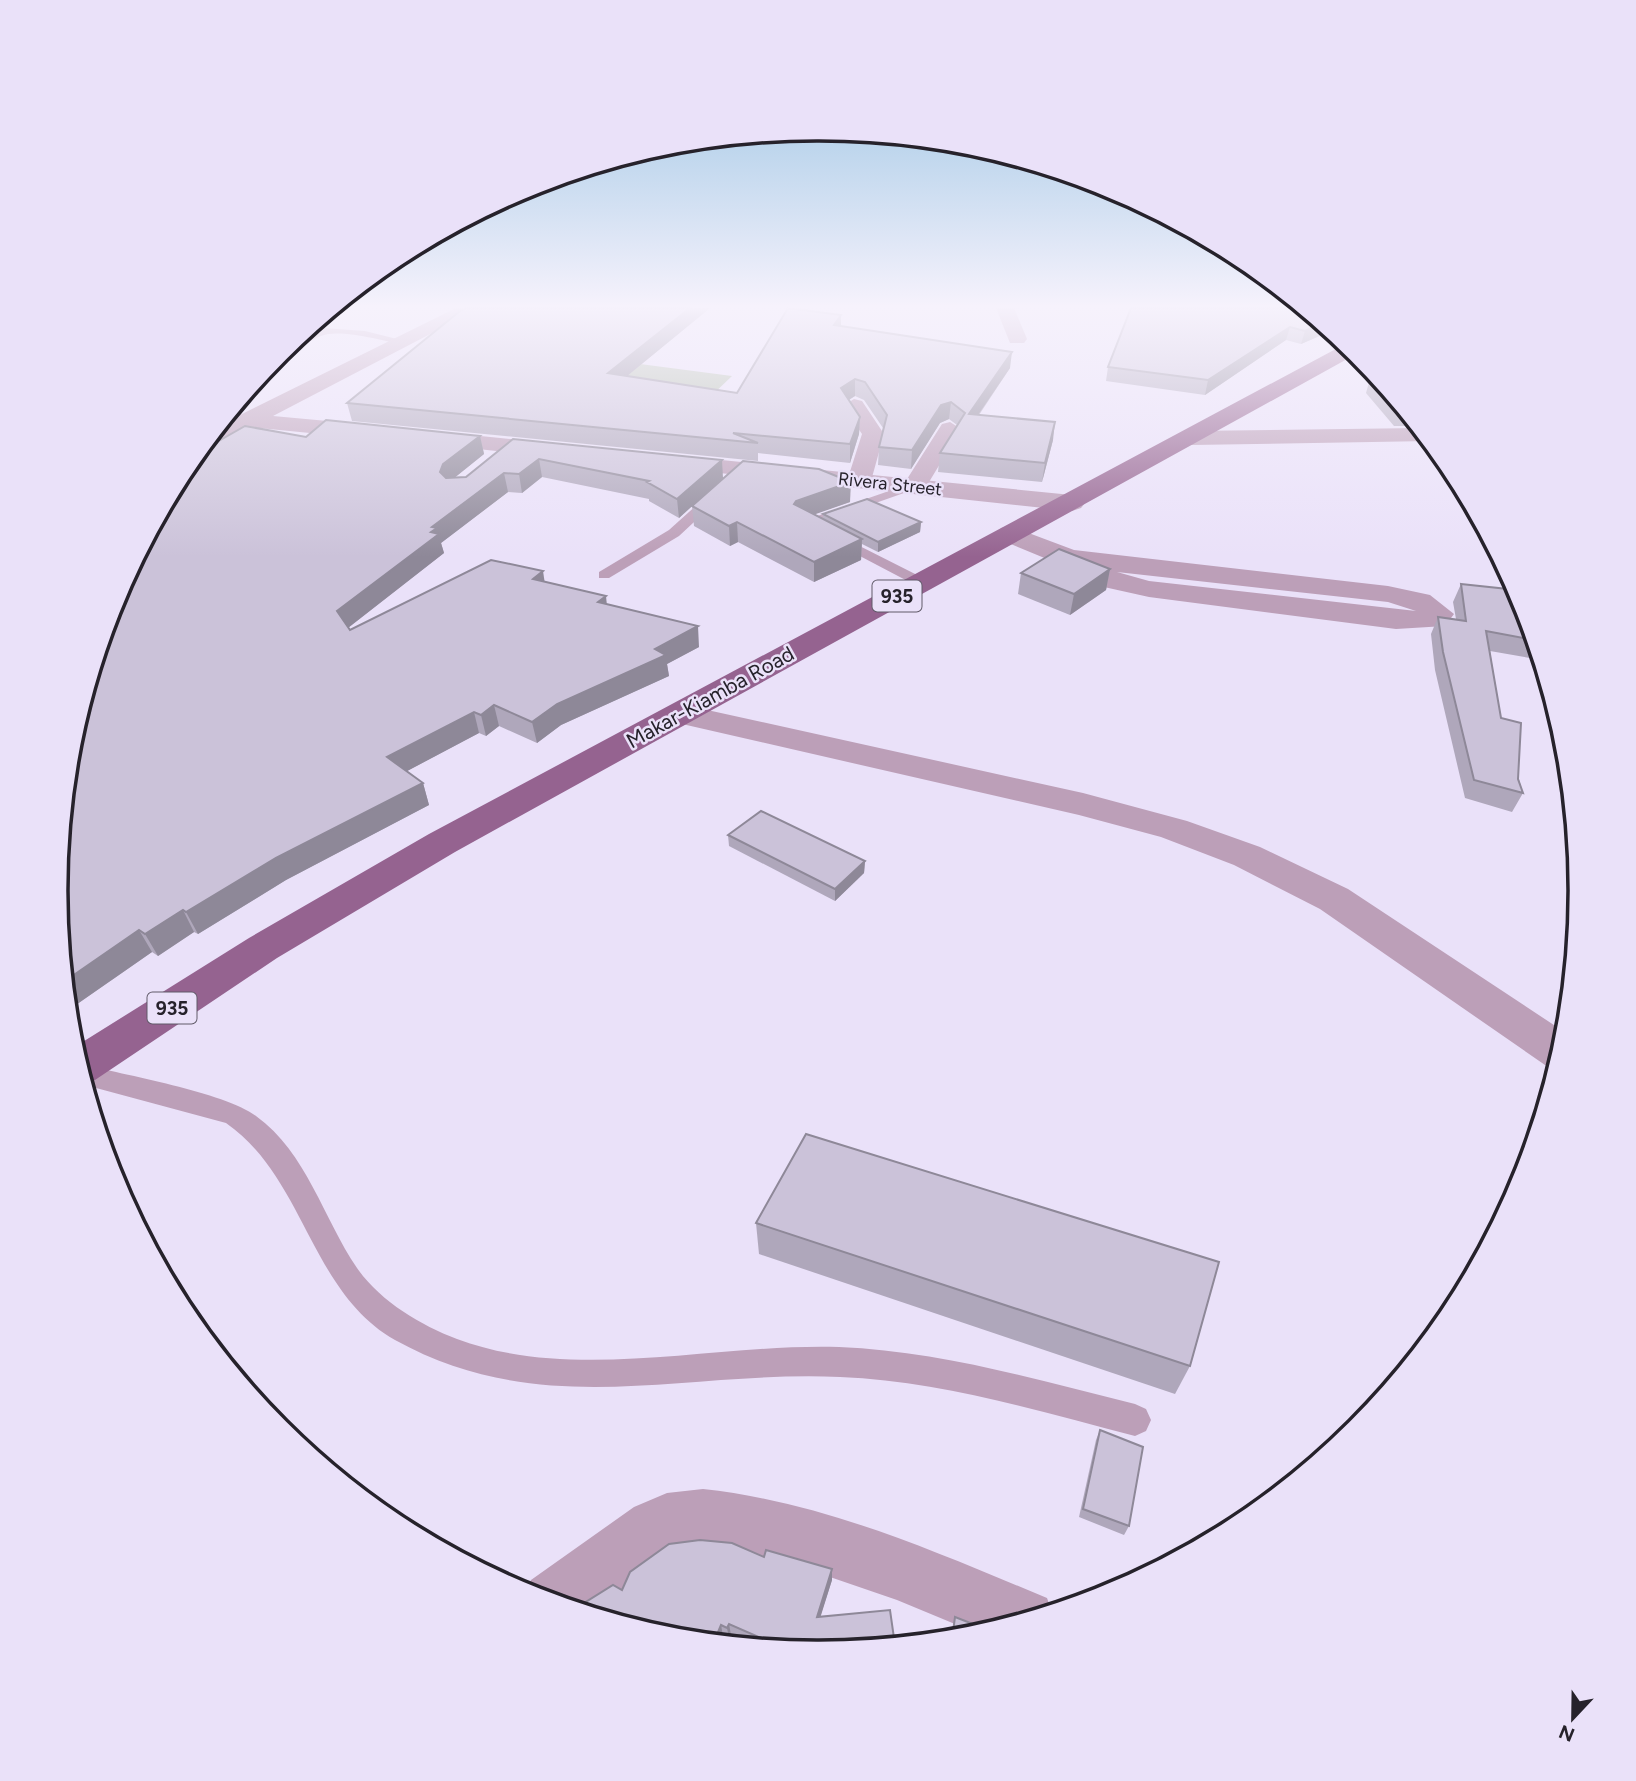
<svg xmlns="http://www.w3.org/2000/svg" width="1636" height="1781" font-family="Figtree,sans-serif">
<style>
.green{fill:#b2bdaa}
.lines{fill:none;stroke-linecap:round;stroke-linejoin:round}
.service{fill:#bc9fb8;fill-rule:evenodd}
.minor{fill:#bc9fb8;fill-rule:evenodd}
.tertiary{fill:#bc9fb8;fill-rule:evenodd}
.primary{fill:#956390;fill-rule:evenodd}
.wall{fill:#afa7bb}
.shaded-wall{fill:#8e8898}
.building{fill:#cbc2d9;stroke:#8e8898;stroke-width:2}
.labels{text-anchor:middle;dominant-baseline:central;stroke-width:5;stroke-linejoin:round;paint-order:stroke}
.far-street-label{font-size:18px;fill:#26222b;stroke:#eae1f9}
.shield{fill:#eae1f9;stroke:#615b69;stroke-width:2}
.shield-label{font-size:19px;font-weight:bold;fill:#26222b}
.street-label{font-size:21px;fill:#26222b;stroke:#eae1f9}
.rim{fill:none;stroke:#26222b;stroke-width:3.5}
</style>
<rect width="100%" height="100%" fill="#eae1f9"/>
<!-- green -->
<path class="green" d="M 640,364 L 732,376 L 709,398 L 614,385 Z"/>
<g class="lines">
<!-- service -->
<g class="service">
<path d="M 309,327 L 365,331 L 409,342 L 404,345 C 385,341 338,328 321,336 C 304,343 295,355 276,356 L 310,333 L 303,333 Z"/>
<path d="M 909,484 L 921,487 L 816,524 L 927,580 L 927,586 L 917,586 L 797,523 Z"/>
<path d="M 709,494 L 721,497 L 679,536 L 609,578 L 599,578 L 599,572 L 669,530 Z"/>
<path d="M 81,1064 C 124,1075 224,1092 256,1116 C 307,1153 323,1218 357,1268 C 380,1301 420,1325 457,1339 C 574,1383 717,1343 839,1347 C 940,1351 1038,1380 1135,1404 L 1146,1409 L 1151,1420 L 1146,1431 L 1135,1436 C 1038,1411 941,1381 840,1377 C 683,1370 543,1422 395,1340 C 310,1292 305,1178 226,1123 L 85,1085 L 78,1065 Z"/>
</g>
<!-- minor -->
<g class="minor">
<path d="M 996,308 L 1014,308 L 1027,339 L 1024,343 L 1010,343 Z"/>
<path d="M 854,399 L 862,401 L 884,434 L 871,481 L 868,486 L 850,486 L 847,481 L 862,434 L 843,406 Z"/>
<path d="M 248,413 L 256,415 L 259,420 L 256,425 L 211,450 L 198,451 L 216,428 Z"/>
<path d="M 950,422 L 961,429 L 926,487 L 923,492 L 905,492 L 902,487 L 942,424 Z"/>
<path d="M 1420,428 L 1430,441 L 1191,445 L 1180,438 L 1191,431 Z"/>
<path d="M 1010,526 L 1074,550 L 1388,586 L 1430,595 L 1454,614 L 1445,626 L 1396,629 L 1149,597 L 1104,587 L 1059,564 L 1001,540 L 997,534 L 1001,528 ZM 1117,572 L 1388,602 L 1416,611 L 1149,581 Z"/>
<path d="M 680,704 L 1083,793 L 1187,821 L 1260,847 L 1348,889 L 1566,1033 L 1556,1069 L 1545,1065 L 1320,909 L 1234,865 L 1161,837 L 1079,815 L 669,721 L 664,714 L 669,707 Z"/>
<path d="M 703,1489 C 824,1502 936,1552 1047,1598 L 1052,1612 L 979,1634 L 897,1600 L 795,1565 L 747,1554 L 703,1549 L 671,1553 L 589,1614 L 525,1594 L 531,1580 L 634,1507 L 667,1493 Z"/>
</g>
<!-- tertiary -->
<g class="tertiary">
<path d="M 456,308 L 480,308 L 273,416 L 371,425 L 382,432 L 379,437 L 371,439 L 248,427 L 237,420 L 240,415 Z"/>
<path d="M 431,431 L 559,444 L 567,446 L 571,451 L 567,456 L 559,458 L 423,443 L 420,438 Z"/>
<path d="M 671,455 L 1072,495 L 1081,498 L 1085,503 L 1081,508 L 1072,511 L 663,467 L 659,462 L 663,457 Z"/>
</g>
<!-- primary -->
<path class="primary" d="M 1347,343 L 1358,353 L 455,852 L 277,958 L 95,1080 L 84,1083 L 73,1048 L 249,938 L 429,834 Z"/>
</g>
<!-- wall -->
<g class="wall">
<path d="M 710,308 L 627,376 L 737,393 L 841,326 L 1010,368 L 979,415 L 1053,440 L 1042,482 L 938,472 L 940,453 L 957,425 L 949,419 L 940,423 L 911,469 L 878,465 L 879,447 L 883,428 L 864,400 L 855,396 L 849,400 L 860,417 L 859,434 L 850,463 L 758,453 L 758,461 L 352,421 L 347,403 Z"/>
<path d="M 1131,308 L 1304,308 L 1300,308 L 1331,331 L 1301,344 L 1286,340 L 1205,395 L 1106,381 L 1108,367 Z"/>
<path d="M 1376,375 L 1418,426 L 1394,426 L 1366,393 L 1370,379 Z"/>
<path d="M 480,436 L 484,454 L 454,478 L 466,477 L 513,439 L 723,478 L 679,518 L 649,501 L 649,499 L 542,477 L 522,493 L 508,492 L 441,543 L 444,553 L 348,628 L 350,630 L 545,582 L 607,604 L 699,647 L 667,664 L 669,676 L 561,725 L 537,743 L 499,726 L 486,736 L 479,733 L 407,771 L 423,783 L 429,805 L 286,880 L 198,934 L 194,932 L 158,956 L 152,952 L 70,1009 L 68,1007 L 56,890 L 306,437 Z"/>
<path d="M 1427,438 L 1434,446 L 1425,444 Z"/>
<path d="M 850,502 L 814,514 L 823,519 L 823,514 L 921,522 L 920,532 L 878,552 L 862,544 L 861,560 L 814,582 L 738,542 L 730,546 L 694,526 L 692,506 Z"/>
<path d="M 1110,569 L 1106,590 L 1070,615 L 1018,594 L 1021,573 Z"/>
<path d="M 1461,584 L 1522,599 L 1541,660 L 1490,651 L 1501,718 L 1523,793 L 1512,812 L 1465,798 L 1435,670 L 1431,634 L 1438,617 L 1456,619 L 1453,602 Z"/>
<path d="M 728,835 L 865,861 L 864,873 L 835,901 L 729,846 Z"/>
<path d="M 756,1223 L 1190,1366 L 1175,1394 L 759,1254 Z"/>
<path d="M 1100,1430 L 1129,1526 L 1124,1535 L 1079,1517 L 1096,1440 Z"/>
<path d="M 764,1557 L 832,1569 L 832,1580 L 820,1617 L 818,1652 L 758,1647 L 731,1635 L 729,1638 L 723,1636 L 720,1643 L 669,1638 L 622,1590 Z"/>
<path d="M 955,1617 L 983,1628 L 966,1638 L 951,1639 L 953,1626 Z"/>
</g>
<!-- shaded-wall -->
<g class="shaded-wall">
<path d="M 690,308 L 710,308 L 610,390 L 608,373 Z"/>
<path d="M 841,315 L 841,331 L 834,325 Z"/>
<path d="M 1322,323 L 1331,331 L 1301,344 L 1305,331 Z"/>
<path d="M 1290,327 L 1286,340 L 1205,395 L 1208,380 Z"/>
<path d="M 1012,352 L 1010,368 L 967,431 L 969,414 Z"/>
<path d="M 274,359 L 276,366 L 255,382 Z"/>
<path d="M 855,379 L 855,396 L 840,405 L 841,388 Z"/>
<path d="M 951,402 L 949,419 L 940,423 L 911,469 L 912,450 L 941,405 Z"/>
<path d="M 860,417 L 859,434 L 850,463 L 850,444 Z"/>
<path d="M 1055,422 L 1053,440 L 1042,482 L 1045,463 Z"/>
<path d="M 480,436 L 484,454 L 448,483 L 440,472 L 443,464 Z"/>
<path d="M 539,459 L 542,477 L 522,493 L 519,474 Z"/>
<path d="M 722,460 L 723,478 L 679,518 L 677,499 Z"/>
<path d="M 504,473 L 508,492 L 441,543 L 444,553 L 344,631 L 337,611 L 431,532 L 432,527 Z"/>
<path d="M 851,482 L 850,502 L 796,521 L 794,504 L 796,501 Z"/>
<path d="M 737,522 L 738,542 L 730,546 L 729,526 Z"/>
<path d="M 921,522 L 920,532 L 878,552 L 878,542 Z"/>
<path d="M 862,539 L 861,560 L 814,582 L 814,562 Z"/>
<path d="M 1110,569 L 1106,590 L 1070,615 L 1074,594 Z"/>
<path d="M 543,571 L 546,591 L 533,579 Z"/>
<path d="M 606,596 L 608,616 L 598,602 Z"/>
<path d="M 698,626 L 699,647 L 667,664 L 669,676 L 561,725 L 537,743 L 532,722 L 557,704 Z"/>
<path d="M 494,705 L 499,726 L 486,736 L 481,715 Z"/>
<path d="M 474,712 L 479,733 L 394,778 L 387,757 Z"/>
<path d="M 423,783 L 429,805 L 286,880 L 198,934 L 186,912 L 276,858 Z"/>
<path d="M 865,861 L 864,873 L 835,901 L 835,889 Z"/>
<path d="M 183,910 L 194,932 L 158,956 L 145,934 Z"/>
<path d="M 139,930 L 152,952 L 70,1009 L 67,1005 L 65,981 Z"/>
<path d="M 832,1569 L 832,1580 L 817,1628 L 817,1617 Z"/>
<path d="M 729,1624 L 731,1635 L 729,1638 L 727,1628 Z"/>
<path d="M 721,1625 L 723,1636 L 720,1643 L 714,1642 Z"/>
</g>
<!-- building -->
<g class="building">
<path d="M 465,308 L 690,308 L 608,373 L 737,393 L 788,308 L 841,315 L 834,325 L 1012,352 L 969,414 L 1055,422 L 1045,463 L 940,453 L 965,413 L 951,402 L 941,405 L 912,450 L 879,447 L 887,415 L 865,382 L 855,379 L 841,388 L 860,417 L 850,444 L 733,433 L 758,443 L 347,403 L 460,311 Z"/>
<path d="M 1131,308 L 1299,308 L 1305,309 L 1322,323 L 1305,331 L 1290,327 L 1208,380 L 1108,367 Z"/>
<path d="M 1376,375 L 1406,411 L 1400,411 L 1370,379 Z"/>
<path d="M 326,420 L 480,436 L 443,464 L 440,472 L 446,478 L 466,477 L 513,439 L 722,460 L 677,499 L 647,482 L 649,481 L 539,459 L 519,474 L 504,473 L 432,527 L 437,528 L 431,532 L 439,534 L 337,611 L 350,630 L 491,560 L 543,571 L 533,579 L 606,596 L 598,602 L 698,626 L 655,649 L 666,655 L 557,704 L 532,722 L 494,705 L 481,715 L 474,712 L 387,757 L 423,783 L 276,858 L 186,912 L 183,910 L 145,934 L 139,930 L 65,981 L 56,890 L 71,741 L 114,599 L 185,467 L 196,454 L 245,426 L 306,437 Z"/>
<path d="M 743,461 L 819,469 L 851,482 L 796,501 L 794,504 L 862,539 L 814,562 L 737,522 L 729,526 L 692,506 Z"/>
<path d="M 867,499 L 921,522 L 878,542 L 823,514 Z"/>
<path d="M 1059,549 L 1110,569 L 1074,594 L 1021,573 Z"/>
<path d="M 1461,584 L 1517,590 L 1522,599 L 1534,640 L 1486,631 L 1501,718 L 1521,723 L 1518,779 L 1523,793 L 1474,780 L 1443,652 L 1438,617 L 1466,621 Z"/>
<path d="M 761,811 L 865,861 L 835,889 L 728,835 Z"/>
<path d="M 806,1134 L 1219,1262 L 1190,1366 L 756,1223 Z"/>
<path d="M 1100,1430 L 1143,1447 L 1129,1526 L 1083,1509 Z"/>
<path d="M 700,1540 L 732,1543 L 764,1557 L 766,1550 L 832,1569 L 817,1617 L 890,1610 L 895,1645 L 818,1652 L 788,1650 L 729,1624 L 727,1628 L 721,1625 L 714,1642 L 669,1638 L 579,1610 L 581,1605 L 613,1585 L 622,1590 L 630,1572 L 669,1544 Z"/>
<path d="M 955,1617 L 983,1628 L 1015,1619 L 1014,1623 L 966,1638 L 952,1639 Z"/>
</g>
<!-- sky -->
<linearGradient id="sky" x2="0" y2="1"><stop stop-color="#8abcdf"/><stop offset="0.55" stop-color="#f6f2fc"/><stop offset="1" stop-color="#f6f2fc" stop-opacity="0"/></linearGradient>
<rect width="1636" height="557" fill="url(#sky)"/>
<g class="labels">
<!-- far-street labels -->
<g class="far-street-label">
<text transform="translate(890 484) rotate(6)">Rivera Street</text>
</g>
<!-- shield labels -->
<g class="shield">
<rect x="872.5" y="580.5" width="49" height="31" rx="5"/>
<rect x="147.5" y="992.5" width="49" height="31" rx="5"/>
</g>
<g class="shield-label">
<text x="897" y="596">935</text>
<text x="172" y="1008">935</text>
</g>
<!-- street labels -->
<g class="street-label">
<text transform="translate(710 697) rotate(-29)">Makar-Kiamba Road</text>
</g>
</g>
<!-- crop -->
<path d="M0 0H1636V1781H0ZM817 141H819A749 749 0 0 1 1568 890V891A749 749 0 0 1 819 1640H817A749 749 0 0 1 68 891V890A749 749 0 0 1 817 141Z" fill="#eae1f9" fill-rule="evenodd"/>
<path class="rim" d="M817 141H819A749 749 0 0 1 1568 890V891A749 749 0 0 1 819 1640H817A749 749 0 0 1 68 891V890A749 749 0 0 1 817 141Z"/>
<!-- north arrow -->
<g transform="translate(1573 1718) rotate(202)" stroke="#eae1f9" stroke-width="5" paint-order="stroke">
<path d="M0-5L12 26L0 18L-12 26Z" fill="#26222b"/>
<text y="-10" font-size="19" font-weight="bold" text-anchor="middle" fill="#26222b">N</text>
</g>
</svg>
